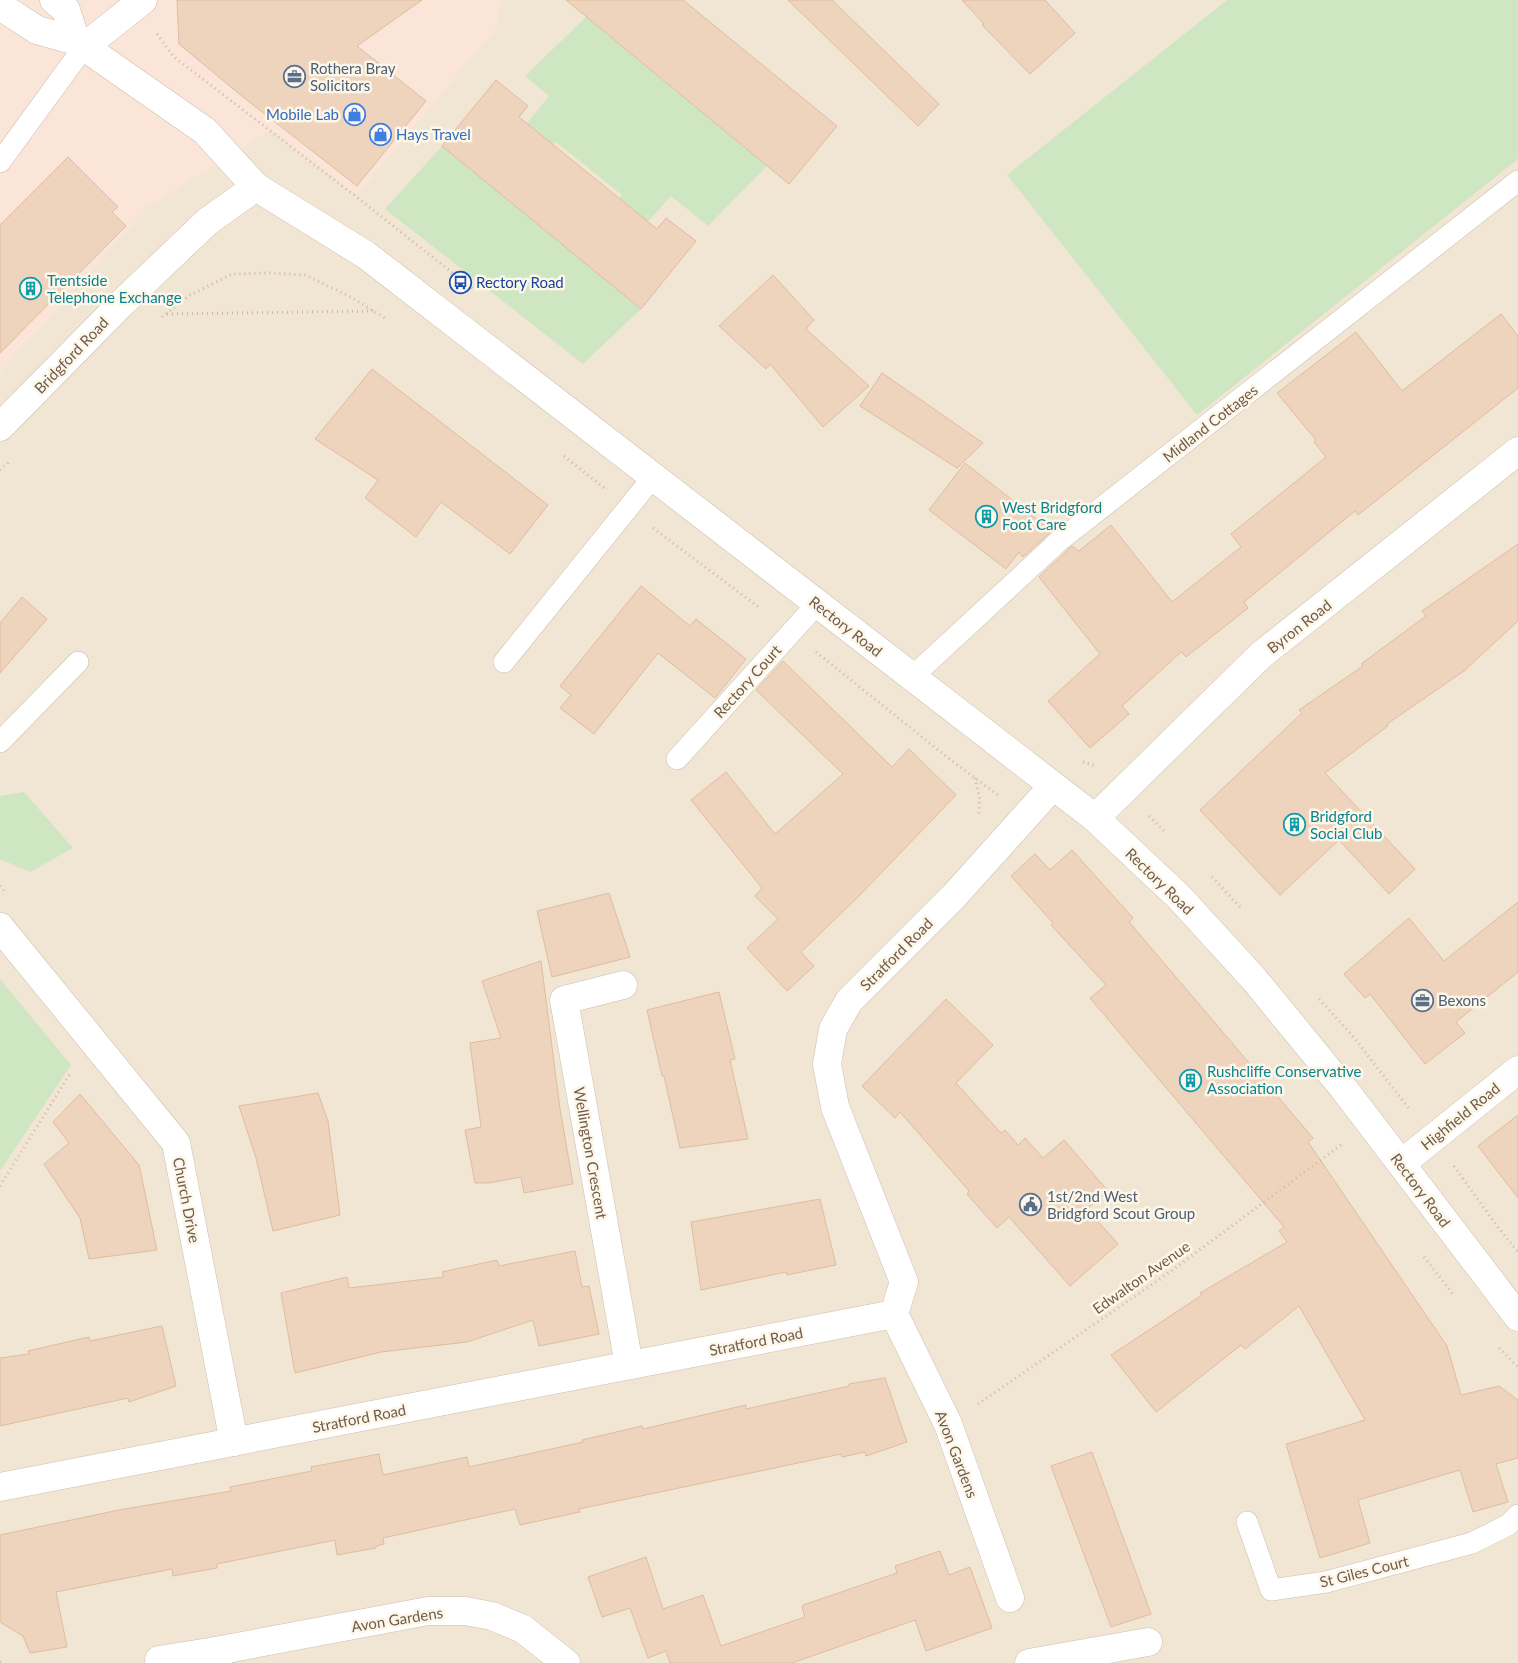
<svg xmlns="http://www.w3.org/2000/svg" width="1518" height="1663" font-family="Lato,sans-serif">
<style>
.residential{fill:#f1e6d3}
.commercial{fill:#fae5d8}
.green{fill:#cfe6c3}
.building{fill:#eed4bd;stroke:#dfbc9f}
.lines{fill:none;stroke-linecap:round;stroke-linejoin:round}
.service-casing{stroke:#cdbeae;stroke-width:22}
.minor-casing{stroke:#cdbeae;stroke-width:29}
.tertiary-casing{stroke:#cdbeae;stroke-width:29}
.path{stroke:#d2b8a1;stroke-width:3;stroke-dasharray:1 4;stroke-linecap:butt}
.service{stroke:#fff;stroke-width:21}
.minor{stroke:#fff;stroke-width:28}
.tertiary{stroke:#fff;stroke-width:28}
.labels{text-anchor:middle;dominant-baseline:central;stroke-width:5;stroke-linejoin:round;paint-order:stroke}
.service-label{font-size:15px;fill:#4e5e75;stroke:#fdf7e9;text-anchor:start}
.shop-label{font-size:15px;fill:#366cbe;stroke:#fdf7e9;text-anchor:end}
.culture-label{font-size:15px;fill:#0d838f;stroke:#fdf7e9;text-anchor:start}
.transit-label{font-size:15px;fill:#164399;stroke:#fdf7e9;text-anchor:start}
.street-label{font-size:15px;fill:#705b4b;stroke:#fdf7e9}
</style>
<rect width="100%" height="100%" fill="#faf3e4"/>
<!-- residential -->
<rect class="residential" x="0" y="0" width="1518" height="1663"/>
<!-- commercial -->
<path class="commercial" d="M 0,0 L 500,0 L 497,27 L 357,195 L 271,130 L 149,206 L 0,373 Z"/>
<!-- green -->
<g class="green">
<path d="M 1227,0 L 1518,0 L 1518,159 L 1197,415 L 1007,175 Z"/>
<path d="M 586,17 L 767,166 L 708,226 L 671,196 L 635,236 L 608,212 L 622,195 L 556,142 L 541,160 L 514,139 L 549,96 L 525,76 Z"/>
<path d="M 442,146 L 641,309 L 583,364 L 385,209 Z"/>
<path d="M 24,792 L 73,848 L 30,872 L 0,859 L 0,796 Z"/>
<path d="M 0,979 L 71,1065 L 0,1171 Z"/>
</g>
<!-- building -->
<g class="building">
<path d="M 177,0 L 422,0 L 357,46 L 426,101 L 357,186 L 243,97 L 179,44 Z"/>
<path d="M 566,0 L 683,0 L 837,126 L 789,184 Z"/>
<path d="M 788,0 L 832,0 L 939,104 L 918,126 Z"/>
<path d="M 962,0 L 1045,0 L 1075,33 L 1030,74 L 982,25 L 984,24 Z"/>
<path d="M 496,80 L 528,106 L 519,117 L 657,229 L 666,218 L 696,241 L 641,309 L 442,146 Z"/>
<path d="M 68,157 L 118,207 L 112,212 L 126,226 L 0,353 L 0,225 Z"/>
<path d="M 773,275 L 814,320 L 806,329 L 869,386 L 823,427 L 770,364 L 766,369 L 719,326 Z"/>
<path d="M 1501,314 L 1518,336 L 1518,388 L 1358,515 L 1355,511 L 1244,602 L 1248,608 L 1186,657 L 1181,652 L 1122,706 L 1129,714 L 1090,748 L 1048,701 L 1100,654 L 1039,577 L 1072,546 L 1079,551 L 1111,525 L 1172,602 L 1241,547 L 1231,534 L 1326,457 L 1314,442 L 1316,440 L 1277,393 L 1356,332 L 1402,391 Z"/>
<path d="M 372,369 L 548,505 L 510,554 L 441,502 L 416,537 L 365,498 L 378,480 L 315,439 Z"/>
<path d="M 882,373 L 983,443 L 957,468 L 860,406 Z"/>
<path d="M 965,463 L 1052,531 L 1023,557 L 1019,552 L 1006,569 L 929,510 Z"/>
<path d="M 1518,544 L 1518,621 L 1464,671 L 1387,724 L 1388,726 L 1325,773 L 1415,869 L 1389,894 L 1339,840 L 1280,895 L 1200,810 L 1302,713 L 1299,710 L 1363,666 L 1361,664 L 1426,616 L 1422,611 Z"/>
<path d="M 641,586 L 690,626 L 696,619 L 746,659 L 715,698 L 658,653 L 594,734 L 560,708 L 571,695 L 560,686 Z"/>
<path d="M 22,597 L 47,619 L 0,673 L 0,623 Z"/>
<path d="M 783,661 L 892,767 L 909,749 L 956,795 L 860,895 L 801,952 L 814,966 L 787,991 L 747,948 L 778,919 L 755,896 L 762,888 L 691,800 L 726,772 L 775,834 L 843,774 L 756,690 Z"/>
<path d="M 1072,850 L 1133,918 L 1129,922 L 1313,1138 L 1308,1142 L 1447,1346 L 1461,1395 L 1499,1386 L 1518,1400 L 1518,1458 L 1496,1464 L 1508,1502 L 1473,1512 L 1460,1470 L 1358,1500 L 1370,1543 L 1320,1558 L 1286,1444 L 1365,1420 L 1299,1306 L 1245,1349 L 1241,1345 L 1156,1412 L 1111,1355 L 1202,1295 L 1200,1293 L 1287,1242 L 1279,1231 L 1284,1227 L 1090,998 L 1106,985 L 1051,925 L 1053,923 L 1011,876 L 1035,854 L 1050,870 Z"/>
<path d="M 609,893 L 630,957 L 552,977 L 537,911 Z"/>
<path d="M 1518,902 L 1518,972 L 1456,1022 L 1465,1033 L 1425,1064 L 1370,994 L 1365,998 L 1344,974 L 1409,918 L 1444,961 Z"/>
<path d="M 541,961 L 560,1109 L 573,1184 L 524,1193 L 521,1177 L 489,1183 L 475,1183 L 465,1130 L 481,1127 L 470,1043 L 501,1038 L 482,981 Z"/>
<path d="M 719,992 L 735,1059 L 730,1060 L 748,1139 L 680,1148 L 664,1076 L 662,1076 L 647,1010 Z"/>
<path d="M 946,999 L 993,1045 L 956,1083 L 1001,1133 L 1005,1130 L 1018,1145 L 1025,1138 L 1043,1158 L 1064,1140 L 1108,1191 L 1087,1209 L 1118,1244 L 1070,1286 L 1009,1217 L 997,1228 L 967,1194 L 969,1191 L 900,1112 L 895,1118 L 862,1086 Z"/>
<path d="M 318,1093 L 328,1121 L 340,1215 L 273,1231 L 256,1158 L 239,1106 Z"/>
<path d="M 80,1094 L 139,1165 L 157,1250 L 89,1259 L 80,1218 L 44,1164 L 69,1143 L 53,1122 Z"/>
<path d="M 1518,1115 L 1518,1198 L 1478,1146 Z"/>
<path d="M 820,1199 L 836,1265 L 787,1275 L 786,1272 L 701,1290 L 691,1222 Z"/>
<path d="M 575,1251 L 582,1287 L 589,1286 L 599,1334 L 539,1346 L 533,1320 L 467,1342 L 381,1352 L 295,1373 L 281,1293 L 347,1277 L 349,1288 L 444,1277 L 442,1272 L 497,1260 L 499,1266 Z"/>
<path d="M 162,1326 L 176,1386 L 129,1402 L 128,1398 L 0,1426 L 0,1358 L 29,1354 L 28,1351 L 89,1337 L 90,1341 Z"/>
<path d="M 885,1378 L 907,1442 L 866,1456 L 865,1452 L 842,1457 L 841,1454 L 579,1509 L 580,1512 L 520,1525 L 515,1509 L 383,1538 L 384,1544 L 376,1546 L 376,1548 L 337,1555 L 335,1540 L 217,1564 L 217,1568 L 173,1576 L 172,1569 L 56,1592 L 67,1647 L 30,1653 L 23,1636 L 0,1622 L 0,1535 L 119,1510 L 231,1491 L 230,1487 L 312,1471 L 311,1467 L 379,1454 L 383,1475 L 467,1457 L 469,1467 L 583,1442 L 582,1440 L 642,1426 L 643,1429 L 746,1405 L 746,1409 L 849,1386 L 849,1384 Z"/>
<path d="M 1092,1452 L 1151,1614 L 1111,1627 L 1051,1466 Z"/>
<path d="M 940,1551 L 949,1575 L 970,1567 L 992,1628 L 926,1651 L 915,1620 L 792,1663 L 670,1663 L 666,1651 L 648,1658 L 630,1608 L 602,1617 L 588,1577 L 646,1557 L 663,1609 L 703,1595 L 721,1646 L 805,1617 L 802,1607 L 803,1605 L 897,1573 L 895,1566 Z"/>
</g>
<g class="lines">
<defs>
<g id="service">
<path d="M 0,162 L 84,47"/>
<path d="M 504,662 L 653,477"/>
<path d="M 912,677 L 1059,541 L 1518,181"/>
<path d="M 0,742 L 78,662"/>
<path d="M 677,759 L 817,604"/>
<path d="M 1247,1522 L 1271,1590 L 1326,1582 L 1472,1543 L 1508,1525 L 1518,1515"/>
</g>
<g id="minor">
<path d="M 84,47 L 143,0"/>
<path d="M 1095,818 L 1261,655 L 1518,451"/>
<path d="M 0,927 L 176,1143 L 234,1442"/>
<path d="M 623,985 L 564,1000 L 629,1365"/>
<path d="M 1402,1163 L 1518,1070"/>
<path d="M 894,1314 L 948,1424 L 1010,1598"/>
<path d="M 0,1487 L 894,1314 L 904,1282 L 835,1107 L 827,1064 L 833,1029 L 849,1001 L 955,895 L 1053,786"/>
<path d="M 216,1651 L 428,1611 L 465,1611 L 492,1616 L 523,1629 L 566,1663"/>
<path d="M 159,1660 L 216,1651 L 218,1663"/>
<path d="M 1029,1663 L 1148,1642"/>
</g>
<g id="tertiary">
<path d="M 54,0 L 66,10 L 76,41"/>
<path d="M 0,6 L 37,30 L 76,41 L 205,131 L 256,187 L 366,255 L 1095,818 L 1179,897 L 1254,979 L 1344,1089 L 1518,1317"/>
<path d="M 0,427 L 123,302 L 208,221 L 256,187"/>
</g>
</defs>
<!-- service casing -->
<use href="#service" class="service-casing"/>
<!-- minor casing -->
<use href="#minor" class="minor-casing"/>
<!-- tertiary casing -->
<use href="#tertiary" class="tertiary-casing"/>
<!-- path -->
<g class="path">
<path d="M 157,34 L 174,57 L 363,202 L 474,290"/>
<path d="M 167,314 L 373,311"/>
<path d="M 162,317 L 190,295 L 232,274 L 270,273 L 305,275 L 347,295 L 385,318"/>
<path d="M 564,456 L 604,488"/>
<path d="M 0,470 L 9,462"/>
<path d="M 653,528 L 760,608"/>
<path d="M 816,652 L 947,757 L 998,795"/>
<path d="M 1083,762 L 1096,766"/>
<path d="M 975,778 L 980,800 L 979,814"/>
<path d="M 1149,816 L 1164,831"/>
<path d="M 1212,877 L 1240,907"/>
<path d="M 0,886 L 5,892"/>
<path d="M 1319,999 L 1352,1035 L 1410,1110"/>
<path d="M 1454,1166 L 1497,1226 L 1518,1252"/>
<path d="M 0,1186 L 71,1072"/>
<path d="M 1424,1257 L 1453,1294"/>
<path d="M 1499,1348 L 1518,1367"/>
<path d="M 978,1404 L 1163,1277 L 1341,1145"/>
<path d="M 0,1662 L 2,1663"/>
</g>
<!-- service -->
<use href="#service" class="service"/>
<!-- minor -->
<use href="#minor" class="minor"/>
<!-- tertiary -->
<use href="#tertiary" class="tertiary"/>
</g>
<!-- icons -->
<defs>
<symbol id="office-ring" viewBox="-11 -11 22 22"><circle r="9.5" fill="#fdf7e9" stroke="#5c6f8a" stroke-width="1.5"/><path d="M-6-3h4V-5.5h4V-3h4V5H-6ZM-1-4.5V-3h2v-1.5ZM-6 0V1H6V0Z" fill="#5c6f8a"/></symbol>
<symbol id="shop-ring" viewBox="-11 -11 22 22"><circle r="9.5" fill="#fdf7e9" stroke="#3f7fe0" stroke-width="1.5"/><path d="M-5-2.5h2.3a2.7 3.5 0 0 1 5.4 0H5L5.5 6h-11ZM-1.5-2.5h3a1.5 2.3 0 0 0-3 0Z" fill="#3f7fe0"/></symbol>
<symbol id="bus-ring" viewBox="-11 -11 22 22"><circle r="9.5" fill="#fdf7e9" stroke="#1a4fb4" stroke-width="1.5"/><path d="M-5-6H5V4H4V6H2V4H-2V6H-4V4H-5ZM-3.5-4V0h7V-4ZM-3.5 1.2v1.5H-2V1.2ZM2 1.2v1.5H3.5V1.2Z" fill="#1a4fb4"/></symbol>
<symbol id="building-ring" viewBox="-11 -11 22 22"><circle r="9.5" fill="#fdf7e9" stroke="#0f9aa8" stroke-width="1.5"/><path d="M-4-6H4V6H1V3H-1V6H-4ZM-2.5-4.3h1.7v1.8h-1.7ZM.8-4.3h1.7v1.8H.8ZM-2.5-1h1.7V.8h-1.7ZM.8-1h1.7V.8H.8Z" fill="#0f9aa8"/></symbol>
<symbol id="civic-ring" viewBox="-11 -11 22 22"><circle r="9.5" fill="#fdf7e9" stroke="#5c6f8a" stroke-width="1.5"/><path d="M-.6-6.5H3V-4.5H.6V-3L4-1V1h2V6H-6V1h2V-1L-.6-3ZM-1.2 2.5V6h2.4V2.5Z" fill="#5c6f8a"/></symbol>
</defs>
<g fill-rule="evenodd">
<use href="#office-ring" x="282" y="64" width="25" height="25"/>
<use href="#shop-ring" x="342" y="102" width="25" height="25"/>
<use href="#shop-ring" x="368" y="122" width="25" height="25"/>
<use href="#bus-ring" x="448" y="270" width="25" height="25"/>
<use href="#building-ring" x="18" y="276" width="25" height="25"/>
<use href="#building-ring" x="974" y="504" width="25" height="25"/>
<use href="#building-ring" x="1282" y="812" width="25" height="25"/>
<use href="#office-ring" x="1410" y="988" width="25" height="25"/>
<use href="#building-ring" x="1178" y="1068" width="25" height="25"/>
<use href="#civic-ring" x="1018" y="1192" width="25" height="25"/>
</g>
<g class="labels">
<!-- service labels -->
<g class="service-label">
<text x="310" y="68">Rothera Bray<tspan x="310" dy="17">Solicitors</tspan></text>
<text x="1438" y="1000">Bexons</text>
<text x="1047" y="1196">1st/2nd West<tspan x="1047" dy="17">Bridgford Scout Group</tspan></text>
</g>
<!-- shop labels -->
<g class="shop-label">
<text x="339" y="114">Mobile Lab</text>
<text x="396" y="134" text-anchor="start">Hays Travel</text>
</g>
<!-- culture labels -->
<g class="culture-label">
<text x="47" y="280">Trentside<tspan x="47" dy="17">Telephone Exchange</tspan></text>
<text x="1002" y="507">West Bridgford<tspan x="1002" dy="17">Foot Care</tspan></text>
<text x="1310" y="816">Bridgford<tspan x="1310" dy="17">Social Club</tspan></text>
<text x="1207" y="1071">Rushcliffe Conservative<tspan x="1207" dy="17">Association</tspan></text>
</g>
<!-- transit labels -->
<g class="transit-label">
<text x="476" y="282">Rectory Road</text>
</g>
<!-- street labels -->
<g class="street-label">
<text transform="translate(71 355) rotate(-46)">Bridgford Road</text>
<text transform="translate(1210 423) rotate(-38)">Midland Cottages</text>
<text transform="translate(846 626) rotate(38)">Rectory Road</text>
<text transform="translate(1299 626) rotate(-38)">Byron Road</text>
<text transform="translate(747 681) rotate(-48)">Rectory Court</text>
<text transform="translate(1160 881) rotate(44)">Rectory Road</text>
<text transform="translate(896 954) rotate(-45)">Stratford Road</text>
<text transform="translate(1460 1116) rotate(-39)">Highfield Road</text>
<text transform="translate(591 1153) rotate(80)">Wellington Crescent</text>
<text transform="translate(1421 1190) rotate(53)">Rectory Road</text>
<text transform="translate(187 1200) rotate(79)">Church Drive</text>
<text transform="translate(1141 1277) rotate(-35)">Edwalton Avenue</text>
<text transform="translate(756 1341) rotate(-11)">Stratford Road</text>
<text transform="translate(359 1418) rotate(-11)">Stratford Road</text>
<text transform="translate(957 1454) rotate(69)">Avon Gardens</text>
<text transform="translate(1364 1571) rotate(-14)">St Giles Court</text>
<text transform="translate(397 1619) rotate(-9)">Avon Gardens</text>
</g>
</g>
</svg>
